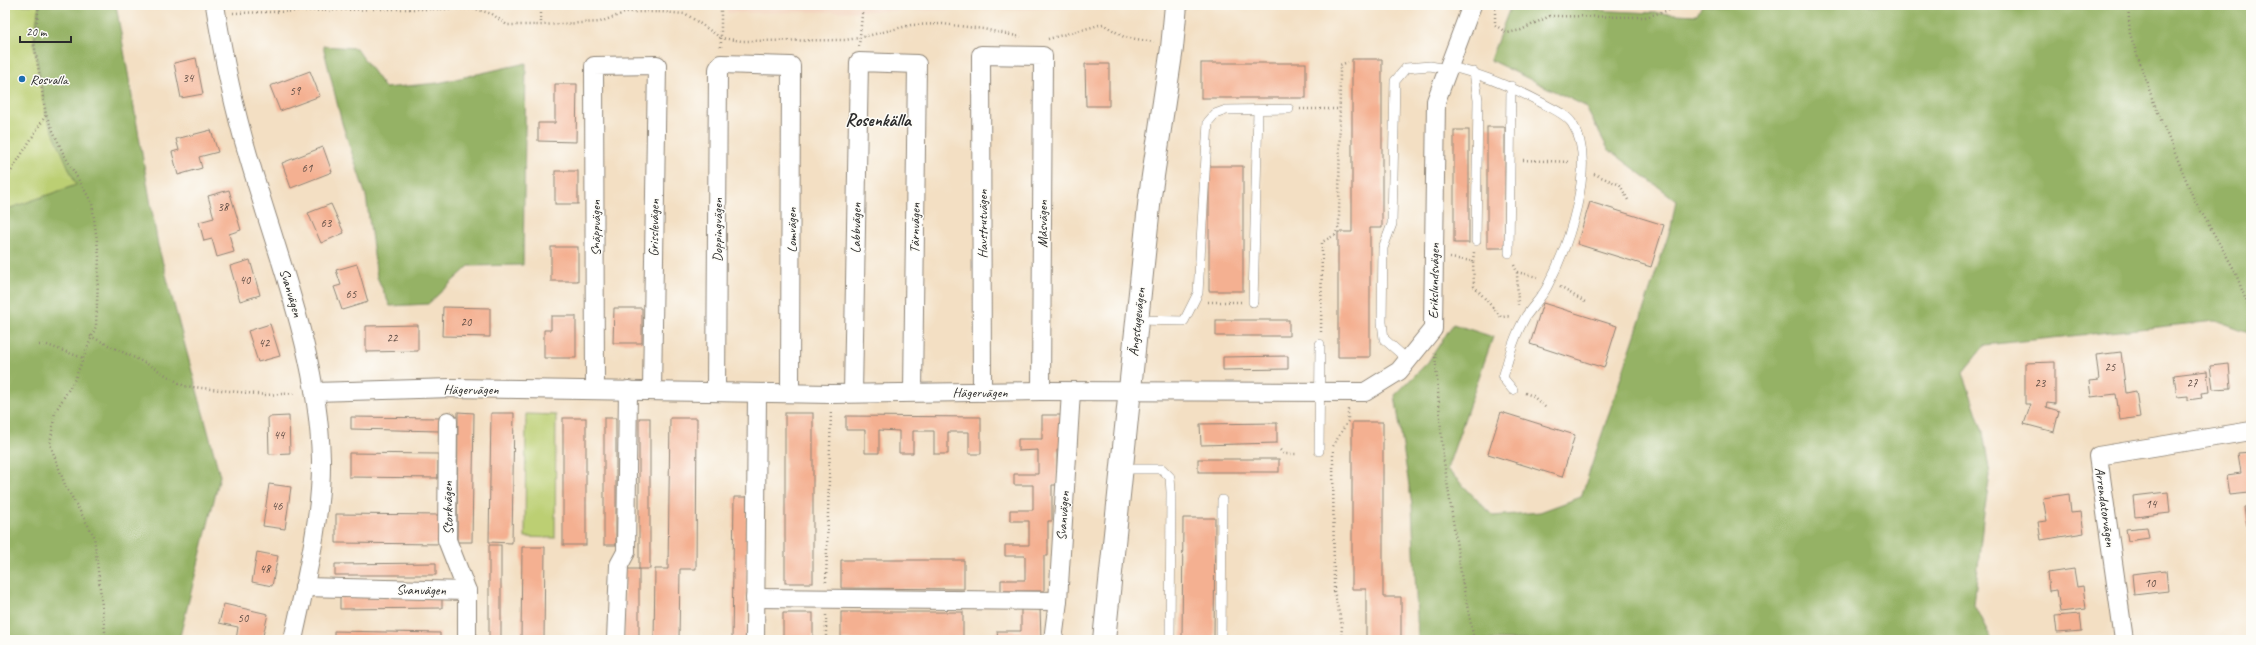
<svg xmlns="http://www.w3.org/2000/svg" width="2256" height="645" font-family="Caveat,sans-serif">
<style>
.built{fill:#f3d4bf}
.green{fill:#bccf73;stroke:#747d4f}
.forest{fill:#95b265;stroke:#606e48}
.building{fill:#f4b091}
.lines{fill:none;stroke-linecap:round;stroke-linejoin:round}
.service-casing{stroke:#8f8577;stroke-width:10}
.minor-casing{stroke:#8f8577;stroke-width:20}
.tertiary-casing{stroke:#8f8577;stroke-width:24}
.path{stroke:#8f8577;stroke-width:2.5;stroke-dasharray:1 3;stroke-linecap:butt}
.service{stroke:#fff;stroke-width:9}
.minor{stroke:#fff;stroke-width:18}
.tertiary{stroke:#fff;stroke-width:22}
.poi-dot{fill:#1f6fb2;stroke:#fdfcf7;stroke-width:1.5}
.labels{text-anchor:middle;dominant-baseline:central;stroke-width:3;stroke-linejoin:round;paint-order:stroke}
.number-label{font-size:12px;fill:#5d4c44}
.poi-label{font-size:14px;fill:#2b2b2b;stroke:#fdfcf7;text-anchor:start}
.street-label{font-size:14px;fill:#2b2b2b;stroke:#fdfcf7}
.district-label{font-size:18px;font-weight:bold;fill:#2b2b2b;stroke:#fdfcf7}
</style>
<rect width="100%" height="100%" fill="#fdfcf7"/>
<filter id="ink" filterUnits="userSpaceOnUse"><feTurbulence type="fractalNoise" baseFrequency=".025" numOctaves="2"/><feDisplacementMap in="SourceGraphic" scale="8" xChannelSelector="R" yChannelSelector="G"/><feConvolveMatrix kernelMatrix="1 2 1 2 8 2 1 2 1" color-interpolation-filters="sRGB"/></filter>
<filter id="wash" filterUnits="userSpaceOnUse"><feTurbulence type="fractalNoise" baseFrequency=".012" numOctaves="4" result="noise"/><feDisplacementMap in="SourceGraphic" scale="16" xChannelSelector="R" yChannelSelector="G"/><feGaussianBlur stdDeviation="0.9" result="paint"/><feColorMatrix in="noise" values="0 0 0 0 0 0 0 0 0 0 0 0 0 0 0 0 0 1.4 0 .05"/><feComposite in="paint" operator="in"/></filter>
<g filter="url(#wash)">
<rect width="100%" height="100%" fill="#f3dfc3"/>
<!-- built -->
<path class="built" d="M 727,5 L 1123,5 L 1122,8 L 727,13 Z"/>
<!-- green -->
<g class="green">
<path d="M 5,5 L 39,5 L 34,43 L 46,115 L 77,185 L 5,210 Z"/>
<path d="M 526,414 L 556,415 L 555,538 L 525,537 Z"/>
</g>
<!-- forest -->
<g class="forest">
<path d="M 39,5 L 116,5 L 158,245 L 220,476 L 179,640 L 5,640 L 5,210 L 76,185 L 46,115 L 34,43 Z"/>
<path d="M 1511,5 L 1554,5 L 1592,10 L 1697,15 L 1702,5 L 2251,5 L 2251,334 L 2215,321 L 1985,345 L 1963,372 L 1983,432 L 1990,475 L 1983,520 L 1974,605 L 1992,640 L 1418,640 L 1412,505 L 1395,395 L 1428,362 L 1453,324 L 1493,337 L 1447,469 L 1493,516 L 1540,512 L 1581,497 L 1671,227 L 1676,200 L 1608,149 L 1585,106 L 1490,60 Z"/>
<path d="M 323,46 L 356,48 L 385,88 L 438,83 L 526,63 L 523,265 L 469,266 L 428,304 L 390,306 L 377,277 L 366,196 L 342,123 Z"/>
</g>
<g id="blocks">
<!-- building -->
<g class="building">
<path d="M 196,58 L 203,94 L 181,98 L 174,63 Z"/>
<path d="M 1352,59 L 1382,59 L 1382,228 L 1370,228 L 1370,357 L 1338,357 L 1338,232 L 1352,232 Z"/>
<rect x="1201" y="63" width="105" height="35"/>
<path d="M 1085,64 L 1109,64 L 1109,106 L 1086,106 Z"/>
<path d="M 310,71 L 320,96 L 280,111 L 270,86 Z"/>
<path d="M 555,84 L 577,84 L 576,142 L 538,141 L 538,123 L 555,123 Z"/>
<rect x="1487" y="127" width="18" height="121"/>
<path d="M 211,130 L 218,152 L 199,157 L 202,168 L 178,175 L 172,152 L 179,150 L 176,139 Z"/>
<rect x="1454" y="130" width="15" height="113"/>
<path d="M 323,147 L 332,172 L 291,188 L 282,163 Z"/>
<rect x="1209" y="166" width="34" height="125"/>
<rect x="555" y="171" width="23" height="33"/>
<path d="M 229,190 L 241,230 L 229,234 L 234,252 L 217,257 L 212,239 L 204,241 L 199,222 L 214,218 L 208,196 Z"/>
<path d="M 1590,202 L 1664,225 L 1651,267 L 1577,244 Z"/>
<path d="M 331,204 L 344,233 L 321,243 L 308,213 Z"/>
<rect x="551" y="247" width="27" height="34"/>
<path d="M 250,260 L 260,295 L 240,301 L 230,266 Z"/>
<path d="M 357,264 L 368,302 L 342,310 L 334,287 L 341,285 L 336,270 Z"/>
<path d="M 1543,303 L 1617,326 L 1604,368 L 1530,344 Z"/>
<path d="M 443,307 L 490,308 L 490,337 L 442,336 Z"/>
<path d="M 614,308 L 642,308 L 642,343 L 613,343 Z"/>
<path d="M 551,316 L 576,316 L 576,358 L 544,358 L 544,330 L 551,330 Z"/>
<rect x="1216" y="320" width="73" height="16"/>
<path d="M 270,324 L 280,356 L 258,362 L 248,331 Z"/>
<path d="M 418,325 L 418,351 L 366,352 L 366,326 Z"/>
<path d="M 2121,352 L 2126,393 L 2136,391 L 2140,417 L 2120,420 L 2116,394 L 2091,397 L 2089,381 L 2099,380 L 2096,355 Z"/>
<path d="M 1288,356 L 1288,369 L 1223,370 L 1223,357 Z"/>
<path d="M 2055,362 L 2055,404 L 2047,403 L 2046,407 L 2059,411 L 2054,432 L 2024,424 L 2031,404 L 2025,404 L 2025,363 Z"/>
<path d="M 2229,364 L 2231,388 L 2213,389 L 2210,366 Z"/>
<path d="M 2207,371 L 2209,392 L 2201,393 L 2202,398 L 2188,400 L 2188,396 L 2177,397 L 2174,375 Z"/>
<path d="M 458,412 L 474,413 L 472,542 L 457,542 Z"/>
<path d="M 1501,412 L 1575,435 L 1562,477 L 1488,454 Z"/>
<path d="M 491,413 L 514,413 L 512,543 L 489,542 Z"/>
<rect x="785" y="413" width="28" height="170"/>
<path d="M 1042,415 L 1061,415 L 1061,450 L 1057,450 L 1057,485 L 1052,485 L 1052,521 L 1048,521 L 1048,556 L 1044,556 L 1044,591 L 1001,591 L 1001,580 L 1025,580 L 1025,556 L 1005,556 L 1005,545 L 1029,545 L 1029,521 L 1010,521 L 1010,510 L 1033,510 L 1033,485 L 1014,485 L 1014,474 L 1038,474 L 1038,450 L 1018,451 L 1018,439 L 1042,439 Z"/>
<path d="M 289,416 L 290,453 L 269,454 L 268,417 Z"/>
<path d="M 846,416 L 981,417 L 981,454 L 969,454 L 969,432 L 948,432 L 948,454 L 934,454 L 934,431 L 913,431 L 913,453 L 899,453 L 899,431 L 879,430 L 879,453 L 865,453 L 865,430 L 846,430 Z"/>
<path d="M 351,417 L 440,418 L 440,431 L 351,429 Z"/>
<rect x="563" y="418" width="23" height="127"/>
<rect x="604" y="418" width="12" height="127"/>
<rect x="639" y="418" width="11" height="151"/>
<path d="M 670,418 L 697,418 L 696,569 L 680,569 L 679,640 L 654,640 L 655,569 L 668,569 Z"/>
<path d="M 1352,422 L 1383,422 L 1383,597 L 1401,597 L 1401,640 L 1366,640 L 1366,589 L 1352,589 Z"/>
<path d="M 1277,423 L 1277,443 L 1201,445 L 1200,424 Z"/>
<path d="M 2251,452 L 2251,500 L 2249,493 L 2230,495 L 2227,475 L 2241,473 L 2238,453 Z"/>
<path d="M 349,453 L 438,454 L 438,478 L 349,477 Z"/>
<rect x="1198" y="459" width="81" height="13"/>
<path d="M 269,484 L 291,487 L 285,529 L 263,526 Z"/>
<path d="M 2168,492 L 2170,513 L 2135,517 L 2133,496 Z"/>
<path d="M 2069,494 L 2071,513 L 2081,512 L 2084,533 L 2041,540 L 2038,522 L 2047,521 L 2043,498 Z"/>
<path d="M 734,497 L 747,497 L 746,640 L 732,640 Z"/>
<path d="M 2251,506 L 2251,526 L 2247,526 L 2244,507 Z"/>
<path d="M 336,514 L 443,515 L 442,544 L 336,543 Z"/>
<path d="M 1183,518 L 1215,518 L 1214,640 L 1182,640 Z"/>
<path d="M 2147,527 L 2149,538 L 2128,541 L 2126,529 Z"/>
<rect x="489" y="545" width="12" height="95"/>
<path d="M 522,547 L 545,547 L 544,640 L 521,640 Z"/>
<path d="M 257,552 L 278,556 L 272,586 L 252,582 Z"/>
<path d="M 841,560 L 964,560 L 964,589 L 841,588 Z"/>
<path d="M 436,563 L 436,575 L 335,575 L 335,564 Z"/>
<rect x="624" y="569" width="15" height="71"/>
<path d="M 2074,569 L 2077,587 L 2083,586 L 2086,609 L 2060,612 L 2057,590 L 2049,591 L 2047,573 Z"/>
<path d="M 2166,570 L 2168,591 L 2134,595 L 2132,574 Z"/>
<path d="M 340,597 L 442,597 L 442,608 L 340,609 Z"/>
<path d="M 224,604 L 268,614 L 262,640 L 236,640 L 238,627 L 219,623 Z"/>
<path d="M 1021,607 L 1040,607 L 1041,640 L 998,640 L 997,631 L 1021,631 Z"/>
<rect x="841" y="612" width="122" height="28"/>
<rect x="783" y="613" width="30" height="27"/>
<path d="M 2080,614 L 2082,631 L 2057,633 L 2055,616 Z"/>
<path d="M 334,631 L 440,633 L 440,640 L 334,640 Z"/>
</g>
</g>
</g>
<g filter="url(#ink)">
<use href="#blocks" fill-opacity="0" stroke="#8f8577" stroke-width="1"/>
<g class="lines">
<defs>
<g id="service">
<path d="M 1449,66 C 1483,75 1513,87 1544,104 C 1553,109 1568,115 1573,125 C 1598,163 1567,249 1547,287 C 1542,297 1533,306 1526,316 C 1514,336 1509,356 1503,378 L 1513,390"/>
<path d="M 1474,72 L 1478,100 L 1476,241"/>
<path d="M 1509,253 L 1511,86"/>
<path d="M 1253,302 L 1258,110"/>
<path d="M 1138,320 L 1184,321 L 1198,293 L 1208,122 L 1215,114 L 1226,110 L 1289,109"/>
<path d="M 1408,360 L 1384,339 L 1382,322 L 1383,248 L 1392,224 L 1395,81 L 1406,68 L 1430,66 L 1448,69"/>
<path d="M 1319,451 L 1320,344"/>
<path d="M 1122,469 L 1162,469 L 1170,477 L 1171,492 L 1170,640"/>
<path d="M 1221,640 L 1222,500"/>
</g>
<g id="minor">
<path d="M 215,5 C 223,56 233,105 248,155 C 277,256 318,353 321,459 C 322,518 305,583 293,640"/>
<path d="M 595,390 L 594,66 L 657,65 L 652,390"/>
<path d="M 716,391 L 718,69 L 721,64 L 791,66 L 790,393"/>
<path d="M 315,392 L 452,388 L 831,394 L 1041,391 L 1365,392 L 1399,371 L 1433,329 L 1436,101 L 1472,5"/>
<path d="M 982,392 L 981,55 L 1043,56 L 1041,391"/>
<path d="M 853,393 L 859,62 L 917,64 L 913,392"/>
<path d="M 448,421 L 447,540 L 467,591 L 467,640"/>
<path d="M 304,587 L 467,591"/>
<path d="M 755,598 L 1058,601"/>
<path d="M 616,640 L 619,565 L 626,552 L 628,390"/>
<path d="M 755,640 L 757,393"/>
<path d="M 1053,640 L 1058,601 L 1071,392"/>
<path d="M 2124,640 L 2098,456 L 2251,431"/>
</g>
<path id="tertiary" d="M 1104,640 L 1150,196 L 1172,48 L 1176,5"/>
</defs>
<!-- service casing -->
<use href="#service" class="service-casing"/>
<!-- minor casing -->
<use href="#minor" class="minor-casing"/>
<!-- tertiary casing -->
<use href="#tertiary" class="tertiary-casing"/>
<!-- path -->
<g class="path">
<path d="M 39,5 L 34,43 L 46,115 L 63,153 L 92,203 L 99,256 L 96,326 L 75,379 L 55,412 L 50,444 L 65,485 L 94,536 L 106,640"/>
<path d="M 541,5 L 541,24"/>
<path d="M 1495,5 L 1495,25 L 1507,33 L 1521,30 L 1550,16 L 1645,17 L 1687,5"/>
<path d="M 2128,5 L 2130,34 L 2152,98 L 2194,199 L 2235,271 L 2251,314"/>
<path d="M 233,13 L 376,9 L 476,9 L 492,14 L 507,25 L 541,25 L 600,22 L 627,12 L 662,12 L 686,14 L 721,38 L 721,5"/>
<path d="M 1048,39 L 1103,24 L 1124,37 L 1154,42"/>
<path d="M 859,46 L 863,5"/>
<path d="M 721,47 L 721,38 L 742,41 L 845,40 L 859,38 L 911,25 L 943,24 L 983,29 L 1021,37"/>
<path d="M 1300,109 L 1340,109"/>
<path d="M 1523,160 L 1570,162"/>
<path d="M 1594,174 L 1620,185 L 1629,202"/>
<path d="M 5,181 L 46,115"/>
<path d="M 1450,258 L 1473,261 L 1474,286 L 1501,317 L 1511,316"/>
<path d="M 1473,261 L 1474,252"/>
<path d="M 1514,265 L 1517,272 L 1518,305"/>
<path d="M 1517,272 L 1537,277"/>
<path d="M 1560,287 L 1585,302"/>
<path d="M 1208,302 L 1241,302"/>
<path d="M 1321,332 L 1322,242 L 1335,235 L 1339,226 L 1340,65 L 1348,62"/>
<path d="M 90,336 L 151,366 L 184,386 L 266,395 L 296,393"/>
<path d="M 39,345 L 47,345 L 83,358"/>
<path d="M 1435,353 L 1443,455 L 1462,580 L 1474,640"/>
<path d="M 1525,393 L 1533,396 L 1546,408"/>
<path d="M 1333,446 L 1348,421 L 1348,409"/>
<path d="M 1280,450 L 1284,454 L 1296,454"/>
<path d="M 1333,451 L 1334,591 L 1342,626 L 1341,640"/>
<path d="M 826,582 L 831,411"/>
<path d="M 826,615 L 826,640"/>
</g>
<!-- service -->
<use href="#service" class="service"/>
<!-- minor -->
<use href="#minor" class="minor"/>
<!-- tertiary -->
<use href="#tertiary" class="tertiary"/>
</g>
</g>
<!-- markers -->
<circle class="poi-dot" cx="22" cy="79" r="4"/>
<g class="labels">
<!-- number labels -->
<g class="number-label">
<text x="188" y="78">34</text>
<text x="295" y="91">59</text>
<text x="307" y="168">61</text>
<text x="223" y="207">38</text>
<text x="326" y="223">63</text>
<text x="245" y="280">40</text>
<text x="351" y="294">65</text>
<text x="466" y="322">20</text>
<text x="392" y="338">22</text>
<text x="264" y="343">42</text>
<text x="2110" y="367">25</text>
<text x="2040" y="383">23</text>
<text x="2192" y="383">27</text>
<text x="279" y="435">44</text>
<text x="2151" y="504">14</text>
<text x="277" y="506">46</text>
<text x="265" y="569">48</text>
<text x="2150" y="583">10</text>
<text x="243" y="618">50</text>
</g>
<!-- poi labels -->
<g class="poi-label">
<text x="30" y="79">Rosvalla</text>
</g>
<!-- street labels -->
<g class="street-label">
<text transform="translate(982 224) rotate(-90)">Havstrutvägen</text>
<text transform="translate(1042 224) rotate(-90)">Måsvägen</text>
<text transform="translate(595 228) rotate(-90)">Snäppvägen</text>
<text transform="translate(654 228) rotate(-89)">Grisslevägen</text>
<text transform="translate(856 228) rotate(-89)">Labbvägen</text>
<text transform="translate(915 228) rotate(-89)">Tärnvägen</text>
<text transform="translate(717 230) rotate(-90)">Doppingvägen</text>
<text transform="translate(791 230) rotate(-90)">Lomvägen</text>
<text transform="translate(1434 281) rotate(-89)">Erikslundsvägen</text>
<text transform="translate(291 293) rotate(73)">Svanvägen</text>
<text transform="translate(1137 322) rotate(-84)">Ängstugevägen</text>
<text x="471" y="389">Hägervägen</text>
<text x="980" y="392">Hägervägen</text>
<text transform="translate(2105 507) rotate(82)">Arrendatorvägen</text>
<text transform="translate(448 508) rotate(-91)">Storkvägen</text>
<text transform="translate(1063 516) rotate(-86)">Svanvägen</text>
<text transform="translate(421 590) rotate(1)">Svanvägen</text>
</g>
<!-- district labels -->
<g class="district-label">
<text x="878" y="120">Rosenkälla</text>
</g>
</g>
<!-- margin -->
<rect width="2256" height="645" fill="none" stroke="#fdfcf7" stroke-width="20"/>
<!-- scale -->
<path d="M20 36v6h51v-6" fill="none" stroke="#2b2b2b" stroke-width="2"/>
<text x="26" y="36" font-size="12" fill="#2b2b2b" stroke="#fdfcf7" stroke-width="3" paint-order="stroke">20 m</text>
</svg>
